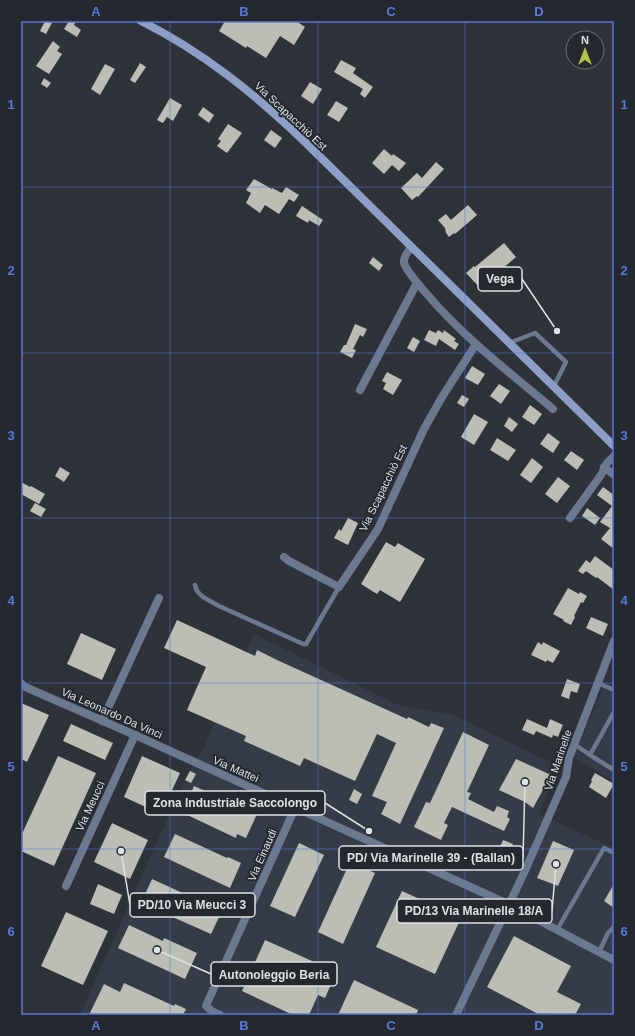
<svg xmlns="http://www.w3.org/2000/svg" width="635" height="1036" font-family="Arial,sans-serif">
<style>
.built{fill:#353b47}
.building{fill:#bcbeb5}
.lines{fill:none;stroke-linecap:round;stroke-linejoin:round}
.lane{stroke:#6c7890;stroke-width:4.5}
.street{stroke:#6c7890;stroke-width:8}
.secondary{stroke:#8d9fc6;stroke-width:8}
.grid{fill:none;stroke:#577adc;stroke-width:1;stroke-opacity:0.55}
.labels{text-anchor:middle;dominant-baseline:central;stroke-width:4;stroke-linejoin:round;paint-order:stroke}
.street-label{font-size:11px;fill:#dee1e5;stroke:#25282f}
.leader{fill:none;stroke:#dee1e5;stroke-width:1.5}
.callout-dot{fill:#dee1e5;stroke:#25282f;stroke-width:1.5}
.callout{fill:#25282f;stroke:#dee1e5;stroke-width:1.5}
.callout-label{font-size:12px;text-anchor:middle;font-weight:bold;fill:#dee1e5}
.neatline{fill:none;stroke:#577adc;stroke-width:1.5}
.grid-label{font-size:13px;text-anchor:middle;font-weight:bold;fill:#577adc}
</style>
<rect width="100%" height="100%" fill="#2f3239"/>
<!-- built -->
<g class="built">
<path d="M 254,634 L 398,705 L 452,714 L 558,766 L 539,814 L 614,848 L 614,1015 L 80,1015 L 145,868 L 187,776 L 204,747 Z"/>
<path d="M 605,682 L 614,687 L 614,781 L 574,757 Z"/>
</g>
<!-- building -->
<g class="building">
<path d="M 45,21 L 53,21 L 46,34 L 40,31 Z"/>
<path d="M 69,21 L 76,21 L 74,25 L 81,30 L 77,37 L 64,29 Z"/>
<path d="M 225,21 L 296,21 L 305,27 L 294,45 L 280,36 L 266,58 L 247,46 L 246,48 L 219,31 Z"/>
<path d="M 53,41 L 60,47 L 57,51 L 62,54 L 49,74 L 36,66 Z"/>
<path d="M 341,60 L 356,68 L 353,73 L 373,87 L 365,98 L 360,94 L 363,89 L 334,72 Z"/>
<path d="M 140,63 L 146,67 L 135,83 L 130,80 Z"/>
<path d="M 105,64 L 115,69 L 100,95 L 91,89 Z"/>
<path d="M 44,78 L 51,83 L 47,88 L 41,84 Z"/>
<path d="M 310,82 L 322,89 L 313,104 L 301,96 Z"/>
<path d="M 170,98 L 182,105 L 173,121 L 167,117 L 163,123 L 157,120 Z"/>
<path d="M 336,101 L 348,108 L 339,122 L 327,115 Z"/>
<path d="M 203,107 L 214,115 L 209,123 L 198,115 Z"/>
<path d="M 228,124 L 242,133 L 227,153 L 217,146 L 221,141 L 218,139 Z"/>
<path d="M 271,130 L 282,138 L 275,148 L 264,140 Z"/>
<path d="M 384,149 L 392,156 L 393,154 L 406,163 L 399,171 L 392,165 L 384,174 L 372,163 Z"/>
<path d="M 436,162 L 444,169 L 418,197 L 417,196 L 412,200 L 401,188 L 417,173 L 422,178 Z"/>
<path d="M 254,179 L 272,189 L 272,188 L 282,193 L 286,187 L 299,195 L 294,202 L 289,199 L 279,214 L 265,205 L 260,213 L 246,203 L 251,193 L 246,190 Z"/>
<path d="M 468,205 L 477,215 L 455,234 L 454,233 L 449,237 L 446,233 L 445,228 L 438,220 L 446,214 L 451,220 Z"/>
<path d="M 302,206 L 323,220 L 319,226 L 309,220 L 308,223 L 296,216 Z"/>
<path d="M 504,243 L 516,257 L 487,282 L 488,283 L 481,289 L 466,273 L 474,266 L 475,267 Z"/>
<path d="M 373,257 L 383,265 L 379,271 L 369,263 Z"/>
<path d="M 355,324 L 367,329 L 363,337 L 360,335 L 353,349 L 356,350 L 352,358 L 340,352 L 344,345 L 346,345 Z"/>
<path d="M 429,330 L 436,333 L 438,330 L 443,333 L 444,330 L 456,339 L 454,341 L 459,344 L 455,350 L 439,339 L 436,346 L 424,340 Z"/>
<path d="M 413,337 L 420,341 L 414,352 L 407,348 Z"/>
<path d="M 472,366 L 485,374 L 478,385 L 465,378 Z"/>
<path d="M 387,372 L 402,380 L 393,395 L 383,389 L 386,383 L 382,381 Z"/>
<path d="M 499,384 L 510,391 L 501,404 L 490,396 Z"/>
<path d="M 462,395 L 469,399 L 464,407 L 457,403 Z"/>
<path d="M 530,405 L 542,414 L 534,425 L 522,417 Z"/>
<path d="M 474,414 L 488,422 L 474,445 L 461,437 Z"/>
<path d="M 509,417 L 518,424 L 512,432 L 504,426 Z"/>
<path d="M 548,433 L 560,442 L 553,453 L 540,444 Z"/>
<path d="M 497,438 L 516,450 L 508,461 L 490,450 Z"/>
<path d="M 571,451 L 584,460 L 577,470 L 564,460 Z"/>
<path d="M 532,458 L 543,467 L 531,483 L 520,475 Z"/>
<path d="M 60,467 L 70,473 L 64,482 L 55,476 Z"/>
<path d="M 558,477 L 570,486 L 557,503 L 545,494 Z"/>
<path d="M 21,482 L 30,487 L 31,486 L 45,494 L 39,504 L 21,494 Z"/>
<path d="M 603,487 L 614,495 L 614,549 L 601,539 L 610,528 L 600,522 L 612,506 L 597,495 Z"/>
<path d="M 35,503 L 46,509 L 41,517 L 30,511 Z"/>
<path d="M 587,508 L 600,518 L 595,525 L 582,516 Z"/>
<path d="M 348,518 L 358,523 L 348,545 L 334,538 L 339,529 L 341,531 Z"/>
<path d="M 386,542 L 395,547 L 398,543 L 425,559 L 400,602 L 380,590 L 377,594 L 361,584 Z"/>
<path d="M 595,556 L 614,570 L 614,590 L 597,577 L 596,578 L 586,571 L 583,574 L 578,571 L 586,560 L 590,563 Z"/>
<path d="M 568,588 L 579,594 L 580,592 L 587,596 L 583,603 L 581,602 L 574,616 L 575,617 L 571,625 L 563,621 L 564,620 L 553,614 Z"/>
<path d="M 591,617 L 608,624 L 603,636 L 586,628 Z"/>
<path d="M 177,620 L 255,656 L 257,650 L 277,660 L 407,719 L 408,717 L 429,727 L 431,723 L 444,728 L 400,824 L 381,814 L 387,802 L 372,796 L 396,743 L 377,734 L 355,781 L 304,758 L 300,766 L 244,741 L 246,736 L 187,710 L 206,667 L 164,648 Z"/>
<path d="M 81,633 L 116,649 L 102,680 L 67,664 Z"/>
<path d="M 538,642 L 542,645 L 543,642 L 560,651 L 553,663 L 547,660 L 546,662 L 531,655 Z"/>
<path d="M 567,679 L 580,684 L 577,693 L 571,691 L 569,699 L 561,696 Z"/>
<path d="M 21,703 L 49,715 L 27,762 L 21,759 Z"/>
<path d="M 527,719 L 547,728 L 550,719 L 563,725 L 562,727 L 558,737 L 553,735 L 552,738 L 536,731 L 534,735 L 522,730 Z"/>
<path d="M 71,724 L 113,743 L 105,760 L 63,741 Z"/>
<path d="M 463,732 L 489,745 L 467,792 L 471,793 L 468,799 L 494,812 L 497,806 L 509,811 L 507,817 L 510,819 L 504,831 L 452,807 L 444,823 L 448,825 L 441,840 L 414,827 L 426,802 L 430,803 Z"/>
<path d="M 58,756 L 96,773 L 54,866 L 21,851 L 21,836 Z"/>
<path d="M 142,756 L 180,773 L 161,814 L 124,797 Z"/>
<path d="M 516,759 L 551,775 L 533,808 L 525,802 L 499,790 Z"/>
<path d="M 190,771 L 196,774 L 191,783 L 185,780 Z"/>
<path d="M 595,773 L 614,784 L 606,798 L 589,787 L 592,781 L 591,780 Z"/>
<path d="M 194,786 L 257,814 L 246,838 L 237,834 L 236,838 L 183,813 Z"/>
<path d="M 354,789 L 362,794 L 357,804 L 349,800 Z"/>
<path d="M 112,823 L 148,840 L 130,879 L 94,862 Z"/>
<path d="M 175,834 L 227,858 L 228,857 L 241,863 L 230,888 L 164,857 Z"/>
<path d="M 503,840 L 513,844 L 508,856 L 498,852 Z"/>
<path d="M 553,841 L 574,850 L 558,886 L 537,878 Z"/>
<path d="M 299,843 L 324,855 L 295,917 L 270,906 Z"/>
<path d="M 350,862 L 375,873 L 343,944 L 318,932 Z"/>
<path d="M 152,879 L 222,911 L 211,934 L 141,903 Z"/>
<path d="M 98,884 L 122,895 L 114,914 L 90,904 Z"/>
<path d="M 614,884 L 614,908 L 604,901 Z"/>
<path d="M 402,891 L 461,918 L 435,974 L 376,947 Z"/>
<path d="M 66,912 L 108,931 L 83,985 L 41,966 Z"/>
<path d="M 129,925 L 163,941 L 164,938 L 197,953 L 185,979 L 118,948 Z"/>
<path d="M 514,936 L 571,966 L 557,992 L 581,1004 L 575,1015 L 551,1015 L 546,1013 L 545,1015 L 540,1015 L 487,987 Z"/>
<path d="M 265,940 L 330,969 L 329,970 L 336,973 L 325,998 L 318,995 L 309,1015 L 293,1015 L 242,991 Z"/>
<path d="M 354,980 L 418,1010 L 416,1015 L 338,1015 Z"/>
<path d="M 124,983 L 174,1006 L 175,1004 L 186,1009 L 183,1015 L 89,1015 L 104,984 L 120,992 Z"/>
</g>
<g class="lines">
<!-- lane -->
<g class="lane">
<path d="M 509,343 L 535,333 L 566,362 L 554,386"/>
<path d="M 195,585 L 197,591 L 203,597 L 219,606 L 303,644 L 306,644 L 339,587"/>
<path d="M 598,683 L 614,690"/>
<path d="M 574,744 L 593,757 L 614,770"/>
<path d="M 590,755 L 614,712"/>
<path d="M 557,930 L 604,848 L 614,853"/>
<path d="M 599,952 L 608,933 L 614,927"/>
</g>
<!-- street -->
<g class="street">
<path d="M 411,247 C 408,252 403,257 404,263 C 407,272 420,286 426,293 C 463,337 509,372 553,409"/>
<path d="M 360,390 L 417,283"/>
<path d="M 604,467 L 614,475"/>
<path d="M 570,518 L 601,475 L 607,463 L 614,456"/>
<path d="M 284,557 L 289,561 L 339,587 L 378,529 L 424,429 L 442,397 L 476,344"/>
<path d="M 21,683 L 23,686 L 135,735 L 508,904 L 614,960"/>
<path d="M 102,721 L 159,598"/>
<path d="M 66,886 L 135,735"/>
<path d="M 220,1015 L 213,1012 L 206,1006 L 209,999 L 295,808"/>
<path d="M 456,1015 L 524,873 L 566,777 L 569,758 L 614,641"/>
</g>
<!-- secondary -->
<path class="secondary" d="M 141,21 C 203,52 255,94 305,142 L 614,446"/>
</g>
<!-- grid -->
<path class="grid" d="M 170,21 L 170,1015M 318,21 L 318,1015M 465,21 L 465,1015M 21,187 L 614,187M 21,353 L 614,353M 21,518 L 614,518M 21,683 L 614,683M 21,849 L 614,849"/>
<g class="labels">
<!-- street labels -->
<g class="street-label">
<text transform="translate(291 116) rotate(43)">Via Scapacchiò Est</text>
<text transform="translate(383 488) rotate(-64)">Via Scapacchiò Est</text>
<text transform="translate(112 713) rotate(24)">Via Leonardo Da Vinci</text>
<text transform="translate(558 760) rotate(-71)">Via Marinelle</text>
<text transform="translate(236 769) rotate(24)">Via Mattei</text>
<text transform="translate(90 806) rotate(-65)">Via Meucci</text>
<text transform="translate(262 855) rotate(-66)">Via Einaudi</text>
</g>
</g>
<!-- callouts -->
<path class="leader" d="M557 331L522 279M369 831L325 803M525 782L523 858M121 851L130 905M556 864L552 911M157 950L211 974"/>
<g class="callout-dot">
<circle cx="557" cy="331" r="4"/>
<circle cx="369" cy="831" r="4"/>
<circle cx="525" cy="782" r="4"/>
<circle cx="121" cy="851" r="4"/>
<circle cx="556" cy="864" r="4"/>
<circle cx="157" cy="950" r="4"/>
</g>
<g class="callout">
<rect x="478" y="267" width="44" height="24" rx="4"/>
<rect x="145" y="791" width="180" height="24" rx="4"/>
<rect x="339" y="846" width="184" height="24" rx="4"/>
<rect x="130" y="893" width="125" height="24" rx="4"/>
<rect x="397" y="899" width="155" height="24" rx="4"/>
<rect x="211" y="962" width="126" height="24" rx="4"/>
</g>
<g class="callout-label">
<text x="500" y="283">Vega</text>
<text x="235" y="807">Zona Industriale Saccolongo</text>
<text x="431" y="862">PD/ Via Marinelle 39 - (Ballan)</text>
<text x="192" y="909">PD/10 Via Meucci 3</text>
<text x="474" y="915">PD/13 Via Marinelle 18/A</text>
<text x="274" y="979">Autonoleggio Beria</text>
</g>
<!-- border -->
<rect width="635" height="1036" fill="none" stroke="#25282f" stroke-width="44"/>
<!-- north arrow -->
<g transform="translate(585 50)"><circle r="19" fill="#25282f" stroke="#6f7278"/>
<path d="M0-3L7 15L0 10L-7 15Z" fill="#b6c148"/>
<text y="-6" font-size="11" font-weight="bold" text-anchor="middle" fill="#dee1e5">N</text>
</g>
<rect x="22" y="22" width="591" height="992" class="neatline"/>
<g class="grid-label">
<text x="96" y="16">A</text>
<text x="244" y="16">B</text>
<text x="391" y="16">C</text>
<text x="539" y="16">D</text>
<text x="11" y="109">1</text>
<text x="624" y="109">1</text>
<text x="11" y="275">2</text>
<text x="624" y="275">2</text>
<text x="11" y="440">3</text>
<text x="624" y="440">3</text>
<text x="11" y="605">4</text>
<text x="624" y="605">4</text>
<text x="11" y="771">5</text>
<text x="624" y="771">5</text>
<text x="11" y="936">6</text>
<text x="624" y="936">6</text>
<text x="96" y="1030">A</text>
<text x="244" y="1030">B</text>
<text x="391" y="1030">C</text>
<text x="539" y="1030">D</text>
</g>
</svg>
